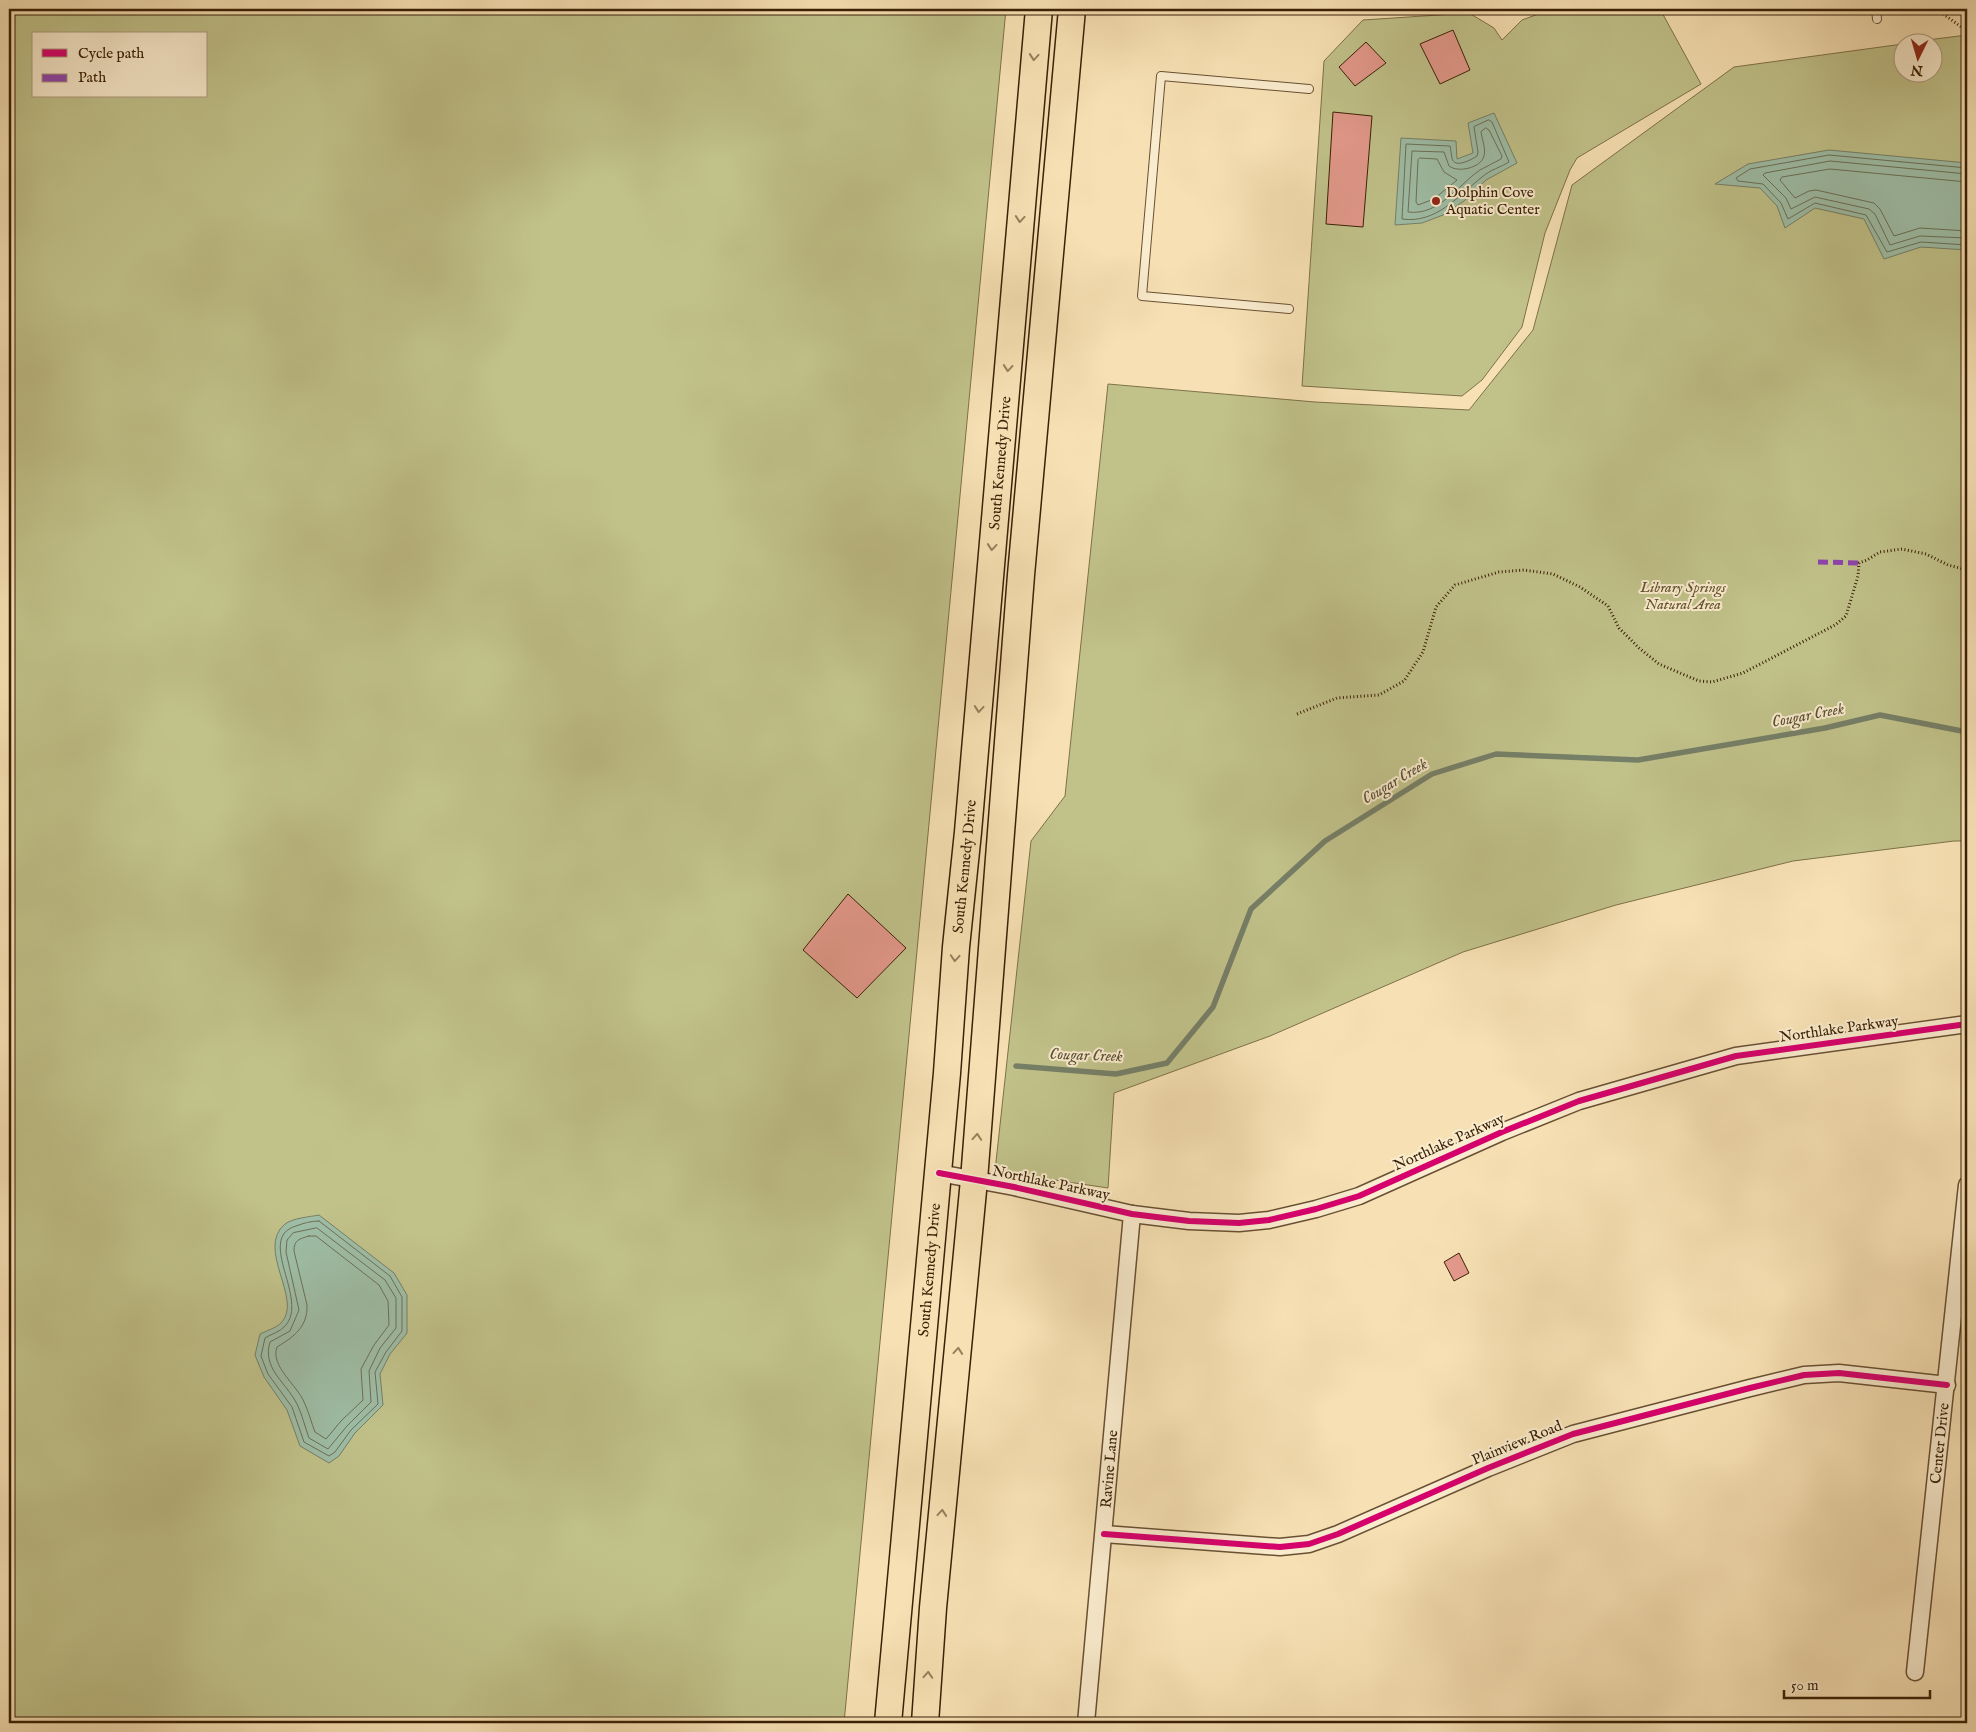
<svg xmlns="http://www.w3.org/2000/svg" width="1976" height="1732" font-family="'IM FELL English',serif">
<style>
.green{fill:#c1c28a;stroke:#7e7148;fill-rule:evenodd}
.water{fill:#9ebea7;stroke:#767f67}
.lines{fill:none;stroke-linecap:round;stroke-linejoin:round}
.shore{stroke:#6c6f56;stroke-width:1}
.stream{stroke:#767f67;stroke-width:5.5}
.building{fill:#e3998b;stroke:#3a2006}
.lane-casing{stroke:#695032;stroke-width:10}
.street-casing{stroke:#695032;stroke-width:19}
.primary-casing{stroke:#3a2006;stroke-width:29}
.path{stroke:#3a2006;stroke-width:3;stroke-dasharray:1 2.5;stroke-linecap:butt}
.lane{stroke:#faecce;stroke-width:8}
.street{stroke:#faecce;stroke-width:16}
.primary{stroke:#f7e1b4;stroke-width:26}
.quiet{stroke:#8e44ad;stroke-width:5;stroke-dasharray:10 5;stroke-linecap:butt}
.cycleway-casing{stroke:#faecce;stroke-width:9}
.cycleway{stroke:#d6006c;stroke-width:6}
.oneway{stroke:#98805d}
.poi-dot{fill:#8f2418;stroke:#faecce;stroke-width:2}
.labels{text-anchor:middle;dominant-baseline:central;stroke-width:4;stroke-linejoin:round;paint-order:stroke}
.poi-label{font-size:15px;fill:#3a2006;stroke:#faecce;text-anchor:start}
.street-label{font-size:15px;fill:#3a2006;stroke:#faecce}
.park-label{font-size:15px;font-style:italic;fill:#62512e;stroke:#faecce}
.water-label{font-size:16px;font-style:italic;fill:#584f36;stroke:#faecce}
</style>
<rect width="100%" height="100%" fill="#f7e1b4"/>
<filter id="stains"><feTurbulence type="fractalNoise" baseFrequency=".004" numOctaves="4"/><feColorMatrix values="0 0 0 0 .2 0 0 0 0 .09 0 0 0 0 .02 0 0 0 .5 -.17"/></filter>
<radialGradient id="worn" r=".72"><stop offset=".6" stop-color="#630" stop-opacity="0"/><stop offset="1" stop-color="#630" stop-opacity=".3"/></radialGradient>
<!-- green -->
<g class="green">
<path d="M 9,9 L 1006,9 L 844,1723 L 9,1723 ZM 34,34 L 206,34 L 206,96 L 34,96 Z"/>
<path d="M 1552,9 L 1660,9 L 1701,84 L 1577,158 L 1570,170 L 1545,233 L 1522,327 L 1482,380 L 1462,396 L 1302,386 L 1324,61 L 1363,20 L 1469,13 L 1494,28 L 1502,40 L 1522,20 Z"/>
<path d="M 1967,35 L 1967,841 L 1954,841 L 1793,861 L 1616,905 L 1463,952 L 1270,1036 L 1114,1093 L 1108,1188 L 995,1171 L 1031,841 L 1065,796 L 1108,384 L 1315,402 L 1469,410 L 1533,330 L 1572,185 L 1734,67 L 1903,44 L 1904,72 L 1934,72 L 1934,42 L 1911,42 Z"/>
</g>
<!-- water -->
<g class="water">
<path d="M 1494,113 L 1517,163 L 1486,180 L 1464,201 L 1443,215 L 1422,223 L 1395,225 L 1401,138 L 1456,141 L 1457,159 L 1473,153 L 1468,123 Z"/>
<path d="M 1829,150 L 1967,163 L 1967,250 L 1921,247 L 1884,259 L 1864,219 L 1815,208 L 1785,228 L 1777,206 L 1760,188 L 1715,184 L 1748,164 Z"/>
<path d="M 319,1215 L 394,1273 L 407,1295 L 407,1333 L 390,1354 L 380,1374 L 383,1405 L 355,1433 L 339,1456 L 329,1463 L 300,1446 L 287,1410 L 264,1377 L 255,1355 L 260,1334 C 266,1331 276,1328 281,1323 C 304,1300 255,1249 285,1224 C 293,1218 309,1217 319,1215 Z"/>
</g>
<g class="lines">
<!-- shore -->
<g class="shore">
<path d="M 1489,120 L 1492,122 L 1509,162 C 1501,167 1490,170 1482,177 C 1458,196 1436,224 1402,219 L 1406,144 L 1450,146 C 1451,150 1451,153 1452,158 C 1454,169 1471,160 1477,156 L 1478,152 L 1474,127 Z"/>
<path d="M 1486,128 L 1489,130 L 1502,156 L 1501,159 C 1494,163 1487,166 1480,170 C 1458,185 1439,216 1408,212 L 1412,151 L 1444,152 L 1449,166 C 1458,173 1481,168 1484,156 C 1486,149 1482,139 1481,132 Z"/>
<path d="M 1420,158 L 1437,159 L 1444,172 L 1457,180 L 1434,199 L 1418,205 L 1416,202 L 1418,160 Z"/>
<path d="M 1967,168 L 1829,155 L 1750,169 L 1736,178 L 1738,181 L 1763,184 L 1781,203 L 1788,219 L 1815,203 L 1866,215 L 1887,252 L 1921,242 L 1967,245"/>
<path d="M 1967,174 L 1830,161 L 1765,173 L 1763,175 L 1786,198 L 1791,209 L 1815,197 L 1869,209 L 1875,214 L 1890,245 L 1920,236 L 1967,238"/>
<path d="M 1967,182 L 1830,169 L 1782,177 L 1780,180 L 1795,198 L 1809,191 L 1816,190 L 1874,203 L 1880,209 L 1894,236 L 1920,228 L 1967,231"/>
<path d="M 319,1221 L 390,1276 L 402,1297 L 402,1331 L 386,1352 L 375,1372 L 378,1404 L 351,1430 L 335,1452 L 329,1456 L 304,1442 L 292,1407 L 268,1374 L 261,1356 L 265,1338 C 271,1334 280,1332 285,1326 C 310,1300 255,1238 296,1226 C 304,1223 311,1221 319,1221 Z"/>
<path d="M 317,1228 L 385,1280 L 396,1298 L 396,1328 L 380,1348 L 369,1371 L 371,1402 L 347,1426 L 328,1449 L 309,1438 C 305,1427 302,1414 297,1404 C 286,1382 262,1369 270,1342 L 290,1331 L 299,1310 L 286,1252 L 287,1240 L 293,1233 Z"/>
<path d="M 309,1236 L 316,1236 L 379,1285 L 388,1301 L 389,1325 L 374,1345 L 361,1369 L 363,1400 L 341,1421 L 326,1439 L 315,1432 C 311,1422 309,1412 304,1402 C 297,1385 270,1366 277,1347 C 294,1337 308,1326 307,1305 L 294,1251 C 294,1240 299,1239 309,1236 Z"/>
</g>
<!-- stream -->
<path class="stream" d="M 1016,1066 L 1116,1074 L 1167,1063 L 1213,1007 L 1251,909 L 1325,841 L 1432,774 L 1496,754 L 1638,760 L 1825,728 L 1880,715 L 1967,732"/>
</g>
<!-- building -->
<g class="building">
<path d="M 1453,30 L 1470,70 L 1440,84 L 1420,44 Z"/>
<path d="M 1366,42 L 1386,63 L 1355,86 L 1339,67 Z"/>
<path d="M 1333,112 L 1372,116 L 1363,227 L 1326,224 Z"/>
<path d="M 848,894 L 906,948 L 857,998 L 803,950 Z"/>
<path d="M 1459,1253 L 1469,1273 L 1454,1281 L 1444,1262 Z"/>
</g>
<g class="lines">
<defs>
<g id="lane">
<path d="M 1876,9 L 1877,19"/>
<path d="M 1289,309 L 1142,296 L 1161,76 L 1309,89"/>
</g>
<g id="street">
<path d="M 939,1173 L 1014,1187 L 1132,1214 L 1189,1221 L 1239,1223 L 1269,1220 L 1316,1209 L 1359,1196 L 1502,1132 L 1579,1101 L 1736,1056 L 1967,1024"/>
<path d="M 1104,1534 L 1280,1547 L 1309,1544 L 1338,1534 L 1488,1468 L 1573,1434 L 1750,1388 L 1804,1375 L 1839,1373 L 1947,1385"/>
<path id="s1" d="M 1915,1672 L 1967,1185"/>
<path id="s2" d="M 1086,1723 L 1132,1214"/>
</g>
<g id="primary">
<path id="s3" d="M 888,1723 L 947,1073 L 956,947 L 968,832 L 1039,9"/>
<path d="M 925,1723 L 933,1608 L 974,1180 L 1021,575 L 1072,9"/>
</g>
</defs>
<!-- lane casing -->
<use href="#lane" class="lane-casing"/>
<!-- street casing -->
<use href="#street" class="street-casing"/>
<!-- primary casing -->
<use href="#primary" class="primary-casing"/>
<!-- path -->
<g class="path">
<path d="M 1943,14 L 1967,31"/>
<path d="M 1297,714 L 1337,698 L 1379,695 L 1404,681 L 1423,652 L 1436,607 L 1455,585 L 1499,572 L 1524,570 L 1553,574 L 1580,587 L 1608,606 L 1619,628 L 1639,648 L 1659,664 L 1699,681 L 1712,682 L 1743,673 L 1835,625 L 1846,616 L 1858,576 L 1859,563 L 1867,560 L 1880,552 L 1902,549 L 1926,554 L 1948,565 L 1967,570"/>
</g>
<!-- lane -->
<use href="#lane" class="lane"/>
<!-- street -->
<use href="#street" class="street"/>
<!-- primary -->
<use href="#primary" class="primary"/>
<!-- quiet -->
<path class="quiet" d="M 1818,562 L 1859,563"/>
<defs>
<g id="cycleway">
<path d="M 939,1173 L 1014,1187 L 1132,1214 L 1189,1221 L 1239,1223 L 1269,1220 L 1316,1209 L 1359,1196 L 1502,1132 L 1579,1101 L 1736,1056 L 1967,1024"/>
<path d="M 1104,1534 L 1280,1547 L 1309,1544 L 1338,1534 L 1488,1468 L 1573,1434 L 1750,1388 L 1804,1375 L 1839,1373 L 1947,1385"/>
</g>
</defs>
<!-- cycleway casing -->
<use href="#cycleway" class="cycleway-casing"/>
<!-- cycleway -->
<use href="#cycleway" class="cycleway"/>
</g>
<!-- one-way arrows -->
<defs><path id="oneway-chevron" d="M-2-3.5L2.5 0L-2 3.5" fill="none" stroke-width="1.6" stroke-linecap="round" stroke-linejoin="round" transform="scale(1.25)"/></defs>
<g class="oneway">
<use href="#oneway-chevron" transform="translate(1034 57) rotate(95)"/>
<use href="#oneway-chevron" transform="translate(1020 219) rotate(95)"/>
<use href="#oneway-chevron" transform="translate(1008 368) rotate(95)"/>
<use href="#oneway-chevron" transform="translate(992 547) rotate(95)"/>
<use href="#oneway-chevron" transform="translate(979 709) rotate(95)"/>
<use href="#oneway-chevron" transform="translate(955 958) rotate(94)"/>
<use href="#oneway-chevron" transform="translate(977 1137) rotate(-86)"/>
<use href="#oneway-chevron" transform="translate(958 1351) rotate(-85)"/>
<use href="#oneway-chevron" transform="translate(942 1513) rotate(-85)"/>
<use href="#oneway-chevron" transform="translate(928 1675) rotate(-86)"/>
</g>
<!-- markers -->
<circle class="poi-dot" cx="1436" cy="201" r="5"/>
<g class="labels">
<!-- poi labels -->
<g class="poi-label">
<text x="1446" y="192">Dolphin Cove<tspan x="1446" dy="17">Aquatic Center</tspan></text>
</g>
<!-- street labels -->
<g class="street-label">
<text stroke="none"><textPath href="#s3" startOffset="1265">South Kennedy Drive</textPath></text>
<text stroke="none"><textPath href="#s3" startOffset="860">South Kennedy Drive</textPath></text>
<text transform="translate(1839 1029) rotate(-8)">Northlake Parkway</text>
<text transform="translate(1449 1142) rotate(-24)">Northlake Parkway</text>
<text transform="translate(1051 1183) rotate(12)">Northlake Parkway</text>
<text stroke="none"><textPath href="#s3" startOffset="455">South Kennedy Drive</textPath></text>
<text transform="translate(1517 1443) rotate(-22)">Plainview Road</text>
<text stroke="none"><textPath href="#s1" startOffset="230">Center Drive</textPath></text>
<text stroke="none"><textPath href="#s2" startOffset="255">Ravine Lane</textPath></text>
</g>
<!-- park labels -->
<g class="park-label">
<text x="1683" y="587">Library Springs<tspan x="1683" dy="17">Natural Area</tspan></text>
</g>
<!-- water labels -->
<g class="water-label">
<text transform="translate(1808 716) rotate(-11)">Cougar Creek</text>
<text transform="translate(1395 782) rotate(-31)">Cougar Creek</text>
<text transform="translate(1086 1056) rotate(2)">Cougar Creek</text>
</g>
</g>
<!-- margin -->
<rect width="1976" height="1732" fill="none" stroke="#f7e1b4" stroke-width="30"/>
<rect x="10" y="10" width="1956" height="1712" fill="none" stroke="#3a2006" stroke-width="2.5"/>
<rect x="15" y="15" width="1946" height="1702" fill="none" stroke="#3a2006"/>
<!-- legend -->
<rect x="32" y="32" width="175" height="65" fill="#faecce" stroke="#ad9a7e"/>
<rect x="42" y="49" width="25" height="8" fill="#d6006c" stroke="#ad9a7e"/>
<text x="78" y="58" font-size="15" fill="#3a2006">Cycle path</text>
<rect x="42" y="74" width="25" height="8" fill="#8e44ad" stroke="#ad9a7e"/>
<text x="78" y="82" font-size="15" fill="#3a2006">Path</text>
<!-- north arrow -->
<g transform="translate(1918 58) rotate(185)"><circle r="24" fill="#faecce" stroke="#ad9a7e"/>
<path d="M0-4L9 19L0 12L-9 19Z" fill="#8f2418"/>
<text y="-8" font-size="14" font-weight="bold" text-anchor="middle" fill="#3a2006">N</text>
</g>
<!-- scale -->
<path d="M1784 1690v8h146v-8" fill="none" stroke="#3a2006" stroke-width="2.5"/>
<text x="1791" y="1690" font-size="15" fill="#3a2006" stroke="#faecce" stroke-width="4" paint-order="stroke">50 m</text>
<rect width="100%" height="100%" filter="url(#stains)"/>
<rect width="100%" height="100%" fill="url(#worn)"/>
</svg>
